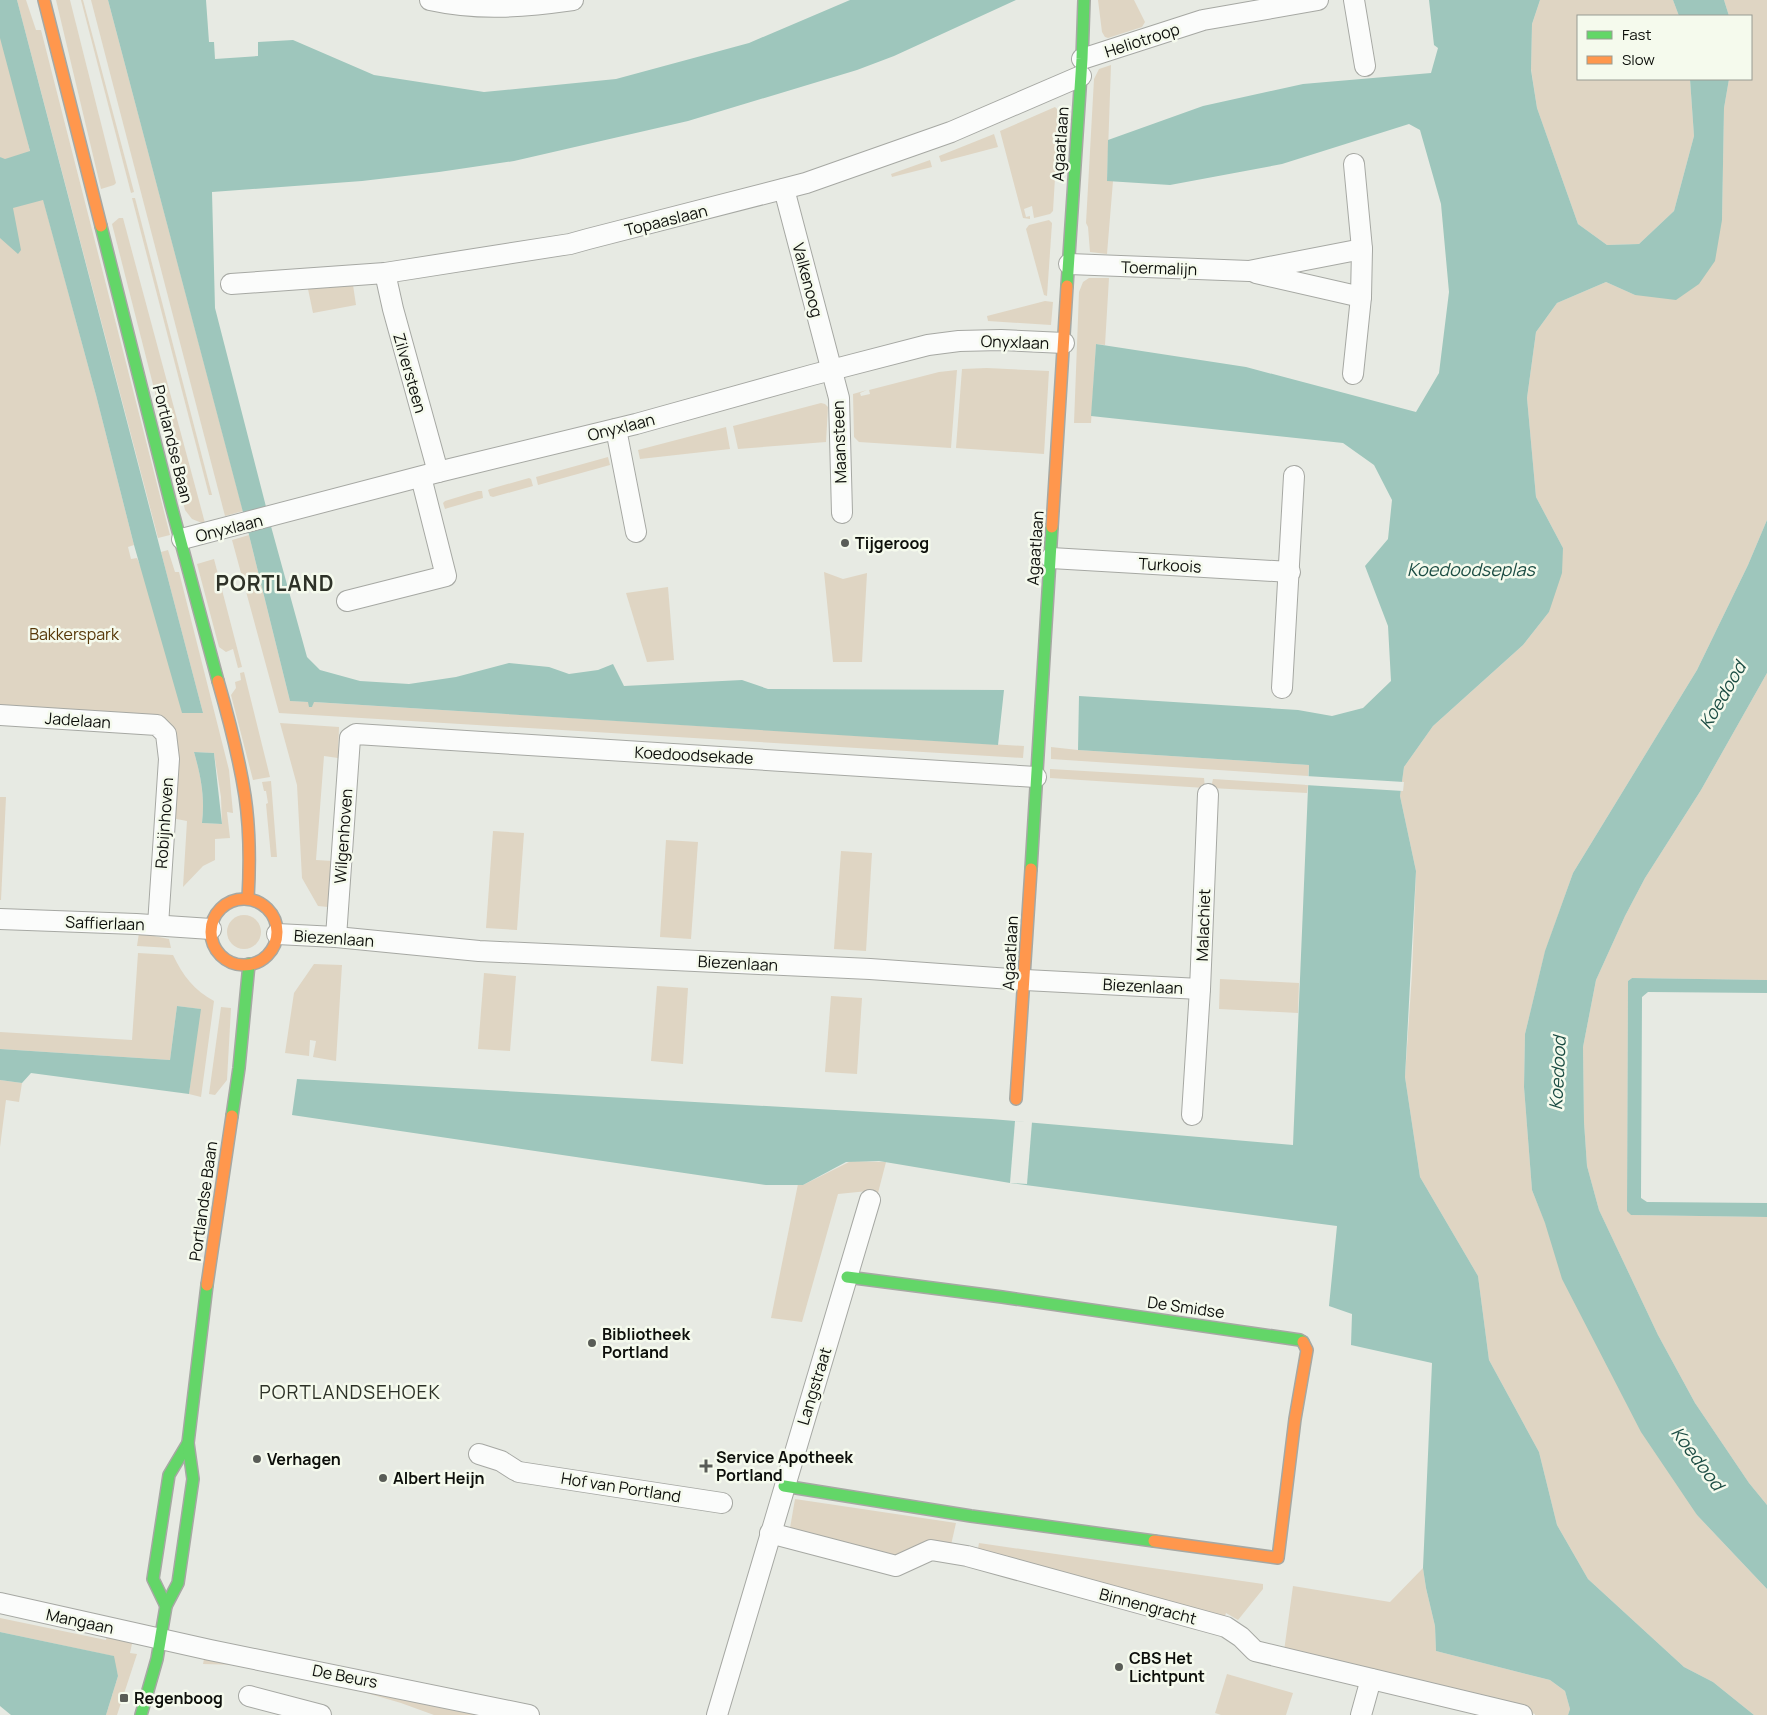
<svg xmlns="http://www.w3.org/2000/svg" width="1767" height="1715" font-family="Manrope,sans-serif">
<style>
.green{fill:#dfd5c3;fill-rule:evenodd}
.water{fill:#9ec6bc}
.pier{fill:#e7eae3}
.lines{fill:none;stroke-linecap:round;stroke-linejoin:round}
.street-casing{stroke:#a6a8a3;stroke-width:22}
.fast-casing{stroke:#a6a8a3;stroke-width:14}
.slow-casing{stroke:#a6a8a3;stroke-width:14}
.street{stroke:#fbfcfb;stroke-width:20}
.fast{stroke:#63d668;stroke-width:11}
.slow{stroke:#ff974d;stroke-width:11}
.poi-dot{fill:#595c57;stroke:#f5faed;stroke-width:2}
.labels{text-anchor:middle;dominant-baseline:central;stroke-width:5;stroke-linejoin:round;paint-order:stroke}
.street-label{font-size:16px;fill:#0d0f0b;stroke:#f5faed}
.poi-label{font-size:16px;font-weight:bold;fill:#0d0f0b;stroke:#f5faed;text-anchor:start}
.park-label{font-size:16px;fill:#573809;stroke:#f5faed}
.water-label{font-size:18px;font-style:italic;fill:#1c4d44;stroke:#f5faed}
.quarter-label{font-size:19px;letter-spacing:1px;fill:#2e3228;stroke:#f5faed}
.district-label{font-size:21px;font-weight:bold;letter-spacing:1px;fill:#2e3228;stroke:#f5faed}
</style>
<rect width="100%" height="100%" fill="#e7eae3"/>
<!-- green -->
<g class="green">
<path d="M 17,0 L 26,0 L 36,30 L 41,30 L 170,535 L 158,538 Z"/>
<path d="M 56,0 L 70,0 L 116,183 L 114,185 L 101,189 Z"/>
<path d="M 81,0 L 83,0 L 134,192 L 131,193 Z"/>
<path d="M 91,0 L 108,0 L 243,511 L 225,516 Z"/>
<path d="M 1098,0 L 1134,0 L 1145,22 L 1142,27 L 1108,38 L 1105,37 L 1102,32 Z"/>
<path d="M 1540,0 L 1673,0 L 1679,16 L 1578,16 L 1578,79 L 1690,79 L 1694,136 L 1674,211 L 1639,244 L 1607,245 L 1578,224 L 1537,108 L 1531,69 L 1532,24 Z"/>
<path d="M 1724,0 L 1767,0 L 1767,520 L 1748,565 L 1697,670 L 1573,873 L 1545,952 L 1525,1034 L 1524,1087 L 1532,1190 L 1545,1222 L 1697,1515 L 1767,1589 L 1767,1715 L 1754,1715 L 1713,1682 L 1684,1667 L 1588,1579 L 1557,1525 L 1539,1452 L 1489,1360 L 1478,1276 L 1420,1177 L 1405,1077 L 1412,974 L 1416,871 L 1400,796 L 1404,767 L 1433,726 L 1523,645 L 1549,612 L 1563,548 L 1536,497 L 1527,398 L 1536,332 L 1557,303 L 1606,282 L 1635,295 L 1722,220 L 1724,108 L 1729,79 L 1751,79 L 1751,16 L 1729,16 Z"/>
<path d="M 0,17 L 30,152 L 5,160 L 0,157 Z"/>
<path d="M 1111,65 L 1107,180 L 1113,181 L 1107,254 L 1090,252 L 1088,227 L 1086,223 L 1094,79 L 1099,69 Z"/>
<path d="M 1055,107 L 1059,111 L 1053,211 L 1050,214 L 1034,218 L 1032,206 L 1024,209 L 1026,217 L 1030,216 L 1030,219 L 1023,218 L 1000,131 Z"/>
<path d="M 994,134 L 998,147 L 941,162 L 939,156 Z"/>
<path d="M 930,160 L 932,167 L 892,177 L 891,174 Z"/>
<path d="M 132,198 L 135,198 L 212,495 L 209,495 Z"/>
<path d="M 43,199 L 96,395 L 134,545 L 128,547 L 131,559 L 137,558 L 203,713 L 161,552 L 168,550 L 175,572 L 179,572 L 229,770 L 233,813 L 227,812 L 230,838 L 215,839 L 215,860 L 203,866 L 183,887 L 187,821 L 171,818 L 176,735 L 161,719 L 0,706 L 0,232 L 13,207 ZM 194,752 L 214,753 L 221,797 L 222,824 L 202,823 C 205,797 201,777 194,752 Z"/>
<path d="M 119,218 L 123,218 L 205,523 L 202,523 L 192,519 L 185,510 L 112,224 Z"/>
<path d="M 1049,220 L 1052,223 L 1047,296 L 1044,295 L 1026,229 L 1029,225 Z"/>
<path d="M 1089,278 L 1109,278 L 1105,345 L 1096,344 L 1091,423 L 1074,423 L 1079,292 L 1083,282 Z"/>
<path d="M 353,285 L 356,305 L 313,313 L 308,289 Z"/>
<path d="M 1045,301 L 1053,302 L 1051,325 L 988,321 L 987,316 Z"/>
<path d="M 987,368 L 1049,371 L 1044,454 L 956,448 L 962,369 Z"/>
<path d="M 957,370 L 951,448 L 859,442 L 854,437 L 853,394 L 867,390 L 860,393 L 861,396 L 870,394 L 869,390 L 939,372 Z"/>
<path d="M 821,403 L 825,404 L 828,407 L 826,442 L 738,449 L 733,426 Z"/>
<path d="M 726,427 L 730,449 L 640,459 L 638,450 Z"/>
<path d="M 608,457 L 610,465 L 538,485 L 536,477 Z"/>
<path d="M 529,478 L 531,479 L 533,486 L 493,497 L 490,496 L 488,490 L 490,489 Z"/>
<path d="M 478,491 L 482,491 L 483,498 L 448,508 L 445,509 L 443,503 L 445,501 Z"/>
<path d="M 249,535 L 290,701 L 309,702 L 312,707 L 313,702 L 1024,746 L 1023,758 L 279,713 L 232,540 Z"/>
<path d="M 214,559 L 242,667 L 238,668 L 233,649 L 226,652 L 219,647 L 197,564 Z"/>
<path d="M 824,572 L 843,579 L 867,573 L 862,662 L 833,662 Z"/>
<path d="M 668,587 L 674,660 L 647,662 L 626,593 Z"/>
<path d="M 244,672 L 270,777 L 253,780 L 231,695 L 236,688 L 235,682 L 241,680 L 240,673 Z"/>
<path d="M 1767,673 L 1767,980 L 1632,978 L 1628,981 L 1627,1207 L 1631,1215 L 1767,1217 L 1767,1505 L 1749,1483 L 1695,1403 L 1658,1335 L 1599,1210 L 1587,1166 L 1584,1122 L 1583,1047 L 1596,980 L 1625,916 L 1645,878 L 1701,790 Z"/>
<path d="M 280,723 L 339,727 L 338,758 L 324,756 L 316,860 L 333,861 L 328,907 L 318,906 L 302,878 L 297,785 Z"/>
<path d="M 1051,747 L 1078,750 L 1309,765 L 1308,776 L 1051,759 Z"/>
<path d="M 1050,769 L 1204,778 L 1205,788 L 1050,778 Z"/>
<path d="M 1213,779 L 1308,785 L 1307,793 L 1211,788 Z"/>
<path d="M 271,781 L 277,857 L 271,857 L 266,804 L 268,803 L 266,791 L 264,791 L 262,782 Z"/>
<path d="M 0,797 L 6,797 L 1,900 L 0,900 Z"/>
<path d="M 493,831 L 524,833 L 517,930 L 486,928 Z"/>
<path d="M 666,840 L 698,842 L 691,939 L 660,937 Z"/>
<path d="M 841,851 L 872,853 L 866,951 L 834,949 Z"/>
<circle cx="244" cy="932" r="17"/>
<path d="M 139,933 L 169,939 L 171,948 L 137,946 Z"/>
<path d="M 138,953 L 173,955 C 183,976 194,990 214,1001 L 201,1097 L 189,1094 L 200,1009 L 177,1006 L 170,1060 L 0,1049 L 0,1032 L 132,1040 Z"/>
<path d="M 314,964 L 342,965 L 336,1061 L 313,1057 L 316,1041 L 310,1040 L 309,1056 L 285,1053 L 294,993 Z"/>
<path d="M 484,973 L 516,976 L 510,1051 L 478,1049 Z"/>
<path d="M 1220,979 L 1299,983 L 1298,1013 L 1219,1009 Z"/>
<path d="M 657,986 L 688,988 L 683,1064 L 651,1061 Z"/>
<path d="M 831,996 L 862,998 L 857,1074 L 825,1072 Z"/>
<path d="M 221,1007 L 231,1008 L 227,1080 L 215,1095 L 209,1094 Z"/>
<path d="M 0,1080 L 22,1083 L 19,1102 L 6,1100 L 0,1147 Z"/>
<path d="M 851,1161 L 886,1162 L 878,1193 L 868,1191 L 838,1194 L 802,1322 L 771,1318 L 798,1184 L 803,1185 Z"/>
<path d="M 795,1499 L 956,1523 L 951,1545 L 897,1562 L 789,1534 Z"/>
<path d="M 979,1543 L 1263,1584 L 1263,1589 L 1238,1620 L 1226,1613 L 1224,1619 L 977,1554 Z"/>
<path d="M 1423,1568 L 1426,1588 L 1435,1626 L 1436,1651 L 1550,1680 L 1565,1691 L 1570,1709 L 1568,1715 L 1535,1715 L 1535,1714 L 1284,1651 L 1293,1586 L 1390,1602 Z"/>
<path d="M 0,1618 L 106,1640 L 107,1633 L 133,1639 L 130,1653 L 137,1654 L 117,1715 L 106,1715 L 118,1676 L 113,1656 L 0,1632 Z"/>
<path d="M 205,1654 L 475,1711 L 474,1715 L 434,1715 L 401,1703 L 339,1685 L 241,1665 L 203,1664 Z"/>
<path d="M 1227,1674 L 1293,1693 L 1286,1715 L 1221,1715 L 1215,1713 Z"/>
</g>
<!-- water -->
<g class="water">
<path d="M 0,0 L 17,0 L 203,713 L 182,713 L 134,545 L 96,395 L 43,200 L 13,208 L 21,250 L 18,254 L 0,238 L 0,157 L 5,159 L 30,151 L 0,38 Z"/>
<path d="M 108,0 L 206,0 L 209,42 L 214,42 L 215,59 L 258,56 L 258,42 L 293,40 L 374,75 L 484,92 L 616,79 L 749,43 L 850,0 L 1016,0 L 894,56 L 857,70 L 688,121 L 514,161 L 439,172 L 362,181 L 212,192 L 215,308 L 272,530 L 307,657 L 320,670 L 360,681 L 409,684 L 456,677 L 509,663 L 549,667 L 569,674 L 598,670 L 613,664 L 624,686 L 742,680 L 768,689 L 1004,690 L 998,745 L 314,702 L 312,707 L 309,707 L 308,702 L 290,701 L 249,535 Z"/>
<path d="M 1429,0 L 1540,0 L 1532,24 L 1531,70 L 1537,108 L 1578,224 L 1607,245 L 1639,244 L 1674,211 L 1694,136 L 1690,79 L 1729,79 L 1724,108 L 1722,220 L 1715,261 L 1699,284 L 1676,300 L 1635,295 L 1606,282 L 1557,303 L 1536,332 L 1527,398 L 1536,497 L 1563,548 L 1562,573 L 1549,612 L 1523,645 L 1433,726 L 1404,767 L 1400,796 L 1416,871 L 1405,1077 L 1420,1177 L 1478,1276 L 1489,1360 L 1539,1452 L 1557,1525 L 1588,1579 L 1684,1667 L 1713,1682 L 1754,1715 L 1568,1715 L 1570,1709 L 1565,1691 L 1550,1680 L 1436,1651 L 1435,1626 L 1426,1588 L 1423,1568 L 1432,1363 L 1351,1345 L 1352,1314 L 1329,1306 L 1337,1226 L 1010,1183 L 879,1161 L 846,1162 L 803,1185 L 766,1185 L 292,1115 L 297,1079 L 991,1119 L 1293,1145 L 1309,765 L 1078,750 L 1079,696 L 1298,710 L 1332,716 L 1363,708 L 1391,681 L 1388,626 L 1365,566 L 1388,539 L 1392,500 L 1374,465 L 1343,443 L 1091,416 L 1096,344 L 1246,367 L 1416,412 L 1439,373 L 1449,292 L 1441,204 L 1420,130 L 1409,124 L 1282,164 L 1170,185 L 1107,181 L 1108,140 L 1203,106 L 1303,84 L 1431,73 L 1438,48 L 1434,45 Z"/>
<path d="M 1673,0 L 1724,0 L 1729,16 L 1679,16 Z"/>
<path d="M 1767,520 L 1767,673 L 1701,790 L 1645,878 L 1625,916 L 1596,980 L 1583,1047 L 1584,1122 L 1587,1166 L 1599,1210 L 1658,1335 L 1695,1403 L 1749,1483 L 1767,1505 L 1767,1589 L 1697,1515 L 1641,1432 L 1562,1279 L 1545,1223 L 1532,1190 L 1524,1087 L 1525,1034 L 1545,951 L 1573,873 L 1697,670 L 1748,565 Z"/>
<path d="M 194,752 L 214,753 L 222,824 L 202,823 C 205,797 201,777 194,752 Z"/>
<path d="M 1632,978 L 1767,980 L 1767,993 L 1648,992 L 1642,997 L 1641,1198 L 1647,1202 L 1767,1203 L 1767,1217 L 1631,1215 L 1627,1211 L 1628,981 Z"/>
<path d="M 177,1006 L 201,1009 L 189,1094 L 31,1073 L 22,1083 L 0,1080 L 0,1049 L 170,1060 Z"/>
<path d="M 0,1632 L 114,1656 L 118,1676 L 106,1715 L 11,1715 L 0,1706 Z"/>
</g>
<!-- pier -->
<g class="pier">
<path d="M 1306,776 L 1404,782 L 1403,791 L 1305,785 Z"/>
<path d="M 1015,1121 L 1032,1122 L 1027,1184 L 1010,1183 Z"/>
</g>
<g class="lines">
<defs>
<g id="street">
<path d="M 430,0 C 480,11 523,7 573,0"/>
<path d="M 1354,0 L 1365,66"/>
<path d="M 1082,59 L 1203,20 L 1318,0"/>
<path d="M 784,189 L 839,398 L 842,513"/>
<path d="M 1069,264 L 1249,271 L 1362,249"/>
<path d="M 385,273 L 393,309 L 438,472"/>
<path d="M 1256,273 L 1361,297"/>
<path d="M 231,284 L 385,273 L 570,244 L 588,239 L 806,183 L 951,132 L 1081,76"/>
<path d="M 1353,374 L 1361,297 L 1362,249 L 1354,164"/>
<path d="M 616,429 L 636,532"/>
<path d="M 182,539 L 438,472 L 636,424 L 812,375 L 928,345 L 959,341 L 1001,340 L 1064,343"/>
<path d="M 1051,558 L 1290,572"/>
<path d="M 347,601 L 446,576 L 421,477"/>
<path d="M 1282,688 L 1294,476"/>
<path d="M 0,715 L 157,725 L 166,734 L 169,759 L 158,925"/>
<path d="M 0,919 L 136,924 L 211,929"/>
<path d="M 277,934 L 336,937 L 479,951 L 870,969 L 1025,980 L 1200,989"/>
<path d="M 336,937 L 350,738 L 356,734 L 1036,777"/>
<path d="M 1192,1115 L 1200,989 L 1208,794"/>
<path d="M 479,1454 L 501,1461 L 515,1470"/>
<path d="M 519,1472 L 722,1503"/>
<path d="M 770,1533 L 896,1566 L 931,1550 L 967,1556 L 1226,1627 L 1241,1637 L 1255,1651 L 1522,1715"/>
<path d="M 0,1603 L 210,1650 L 529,1715"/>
<path d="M 249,1696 L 321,1715"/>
<path d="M 717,1715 L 870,1200"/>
<path d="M 1361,1715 L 1371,1679"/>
</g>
<g id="fast">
<path d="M 101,226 L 171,505 L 218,681"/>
<path d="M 1067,286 L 1082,59 L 1084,0"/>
<path d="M 1031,869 L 1052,527"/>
<path d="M 232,1116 L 239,1068 L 249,964"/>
<path d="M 847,1277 L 1002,1297 L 1300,1340 L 1303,1342"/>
<path d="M 784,1486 L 971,1516 L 1154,1541"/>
<path d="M 166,1606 L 153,1579 L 169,1475 L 188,1443"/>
<path d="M 141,1715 L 157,1659 L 166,1606 L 178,1583 L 193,1479 L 188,1443 L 207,1285"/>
</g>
<g id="slow">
<path d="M 44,0 L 101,226"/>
<path d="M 1052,527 L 1067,286"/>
<path d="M 218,681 C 229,719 239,757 245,796 C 250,830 250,865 248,899"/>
<circle cx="244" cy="932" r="33"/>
<path d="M 1016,1099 L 1031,869"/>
<path d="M 207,1285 L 232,1116"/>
<path d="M 1154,1541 L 1278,1558 L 1295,1419 L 1307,1350 L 1303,1342"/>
</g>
</defs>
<!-- street casing -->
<use href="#street" class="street-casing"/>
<!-- fast casing -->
<use href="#fast" class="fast-casing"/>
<!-- slow casing -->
<use href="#slow" class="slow-casing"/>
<!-- street -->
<use href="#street" class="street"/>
<!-- fast -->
<use href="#fast" class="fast"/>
<!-- slow -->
<use href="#slow" class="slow"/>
</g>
<!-- markers -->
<g class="poi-dot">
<circle cx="845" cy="543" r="5"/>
<circle cx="592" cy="1343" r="5"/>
<circle cx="257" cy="1459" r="5"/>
<path d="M703.5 1458.5h5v5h5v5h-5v5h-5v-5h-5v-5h5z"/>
<circle cx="383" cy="1478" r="5"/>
<circle cx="1119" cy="1667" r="5"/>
<rect x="119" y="1693" width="10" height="10" rx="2.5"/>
</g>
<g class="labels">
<!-- street labels -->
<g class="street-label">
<text transform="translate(1142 40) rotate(-18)">Heliotroop</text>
<text transform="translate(1060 144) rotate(-86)">Agaatlaan</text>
<text transform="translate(666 220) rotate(-14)">Topaaslaan</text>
<text transform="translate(1159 268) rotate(2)">Toermalijn</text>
<text transform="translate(808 280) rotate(75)">Valkenoog</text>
<text transform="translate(1015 342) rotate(2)">Onyxlaan</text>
<text transform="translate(410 373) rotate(74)">Zilversteen</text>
<text transform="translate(621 427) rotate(-14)">Onyxlaan</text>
<text transform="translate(839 442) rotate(-92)">Maansteen</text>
<text transform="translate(173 444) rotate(76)">Portlandse Baan</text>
<text transform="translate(229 528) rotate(-14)">Onyxlaan</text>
<text transform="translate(1035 548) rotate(-86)">Agaatlaan</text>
<text transform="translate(1170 565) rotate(3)">Turkoois</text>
<text transform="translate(78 720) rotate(4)">Jadelaan</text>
<text transform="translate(694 755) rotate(3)">Koedoodsekade</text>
<text transform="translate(164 823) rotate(-86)">Robijnhoven</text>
<text transform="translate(343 836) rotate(-86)">Wilgenhoven</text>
<text transform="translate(105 923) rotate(2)">Saffierlaan</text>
<text transform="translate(1203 925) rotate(-88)">Malachiet</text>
<text transform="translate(334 938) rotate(4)">Biezenlaan</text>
<text transform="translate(1010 953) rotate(-87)">Agaatlaan</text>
<text transform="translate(738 963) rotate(3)">Biezenlaan</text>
<text transform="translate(1143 986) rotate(3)">Biezenlaan</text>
<text transform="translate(203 1201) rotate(-82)">Portlandse Baan</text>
<text transform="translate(1186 1307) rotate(8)">De Smidse</text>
<text transform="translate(814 1386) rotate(-73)">Langstraat</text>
<text transform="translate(621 1487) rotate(9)">Hof van Portland</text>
<text transform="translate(1148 1606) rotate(15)">Binnengracht</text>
<text transform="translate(80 1621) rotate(12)">Mangaan</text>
<text transform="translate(345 1676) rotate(11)">De Beurs</text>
</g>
<!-- poi labels -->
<g class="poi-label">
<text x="855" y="543">Tijgeroog</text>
<text x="602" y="1334">Bibliotheek<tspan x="602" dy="18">Portland</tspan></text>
<text x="716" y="1457">Service Apotheek<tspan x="716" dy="18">Portland</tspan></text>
<text x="267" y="1459">Verhagen</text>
<text x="393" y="1478">Albert Heijn</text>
<text x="1129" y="1658">CBS Het<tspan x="1129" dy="18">Lichtpunt</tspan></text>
<text x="134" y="1698">Regenboog</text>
</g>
<!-- park labels -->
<g class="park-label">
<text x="74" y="634">Bakkerspark</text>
</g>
<!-- water labels -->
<g class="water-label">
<text x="1471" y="569">Koedoodseplas</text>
<text transform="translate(1722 695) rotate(-60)">Koedood</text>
<text transform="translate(1557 1073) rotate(-87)">Koedood</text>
<text transform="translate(1698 1458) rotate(53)">Koedood</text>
</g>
<!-- quarter labels -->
<g class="quarter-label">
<text x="350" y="1392">PORTLANDSEHOEK</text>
</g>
<!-- district labels -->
<g class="district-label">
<text x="275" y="583">PORTLAND</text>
</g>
</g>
<!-- legend -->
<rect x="1577" y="15" width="175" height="65" fill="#f5faed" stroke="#989c93"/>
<rect x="1587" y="31" width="25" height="8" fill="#63d668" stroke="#989c93"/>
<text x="1622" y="40" font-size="15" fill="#0d0f0b">Fast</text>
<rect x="1587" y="56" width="25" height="8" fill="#ff974d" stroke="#989c93"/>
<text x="1622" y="65" font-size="15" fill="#0d0f0b">Slow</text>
</svg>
